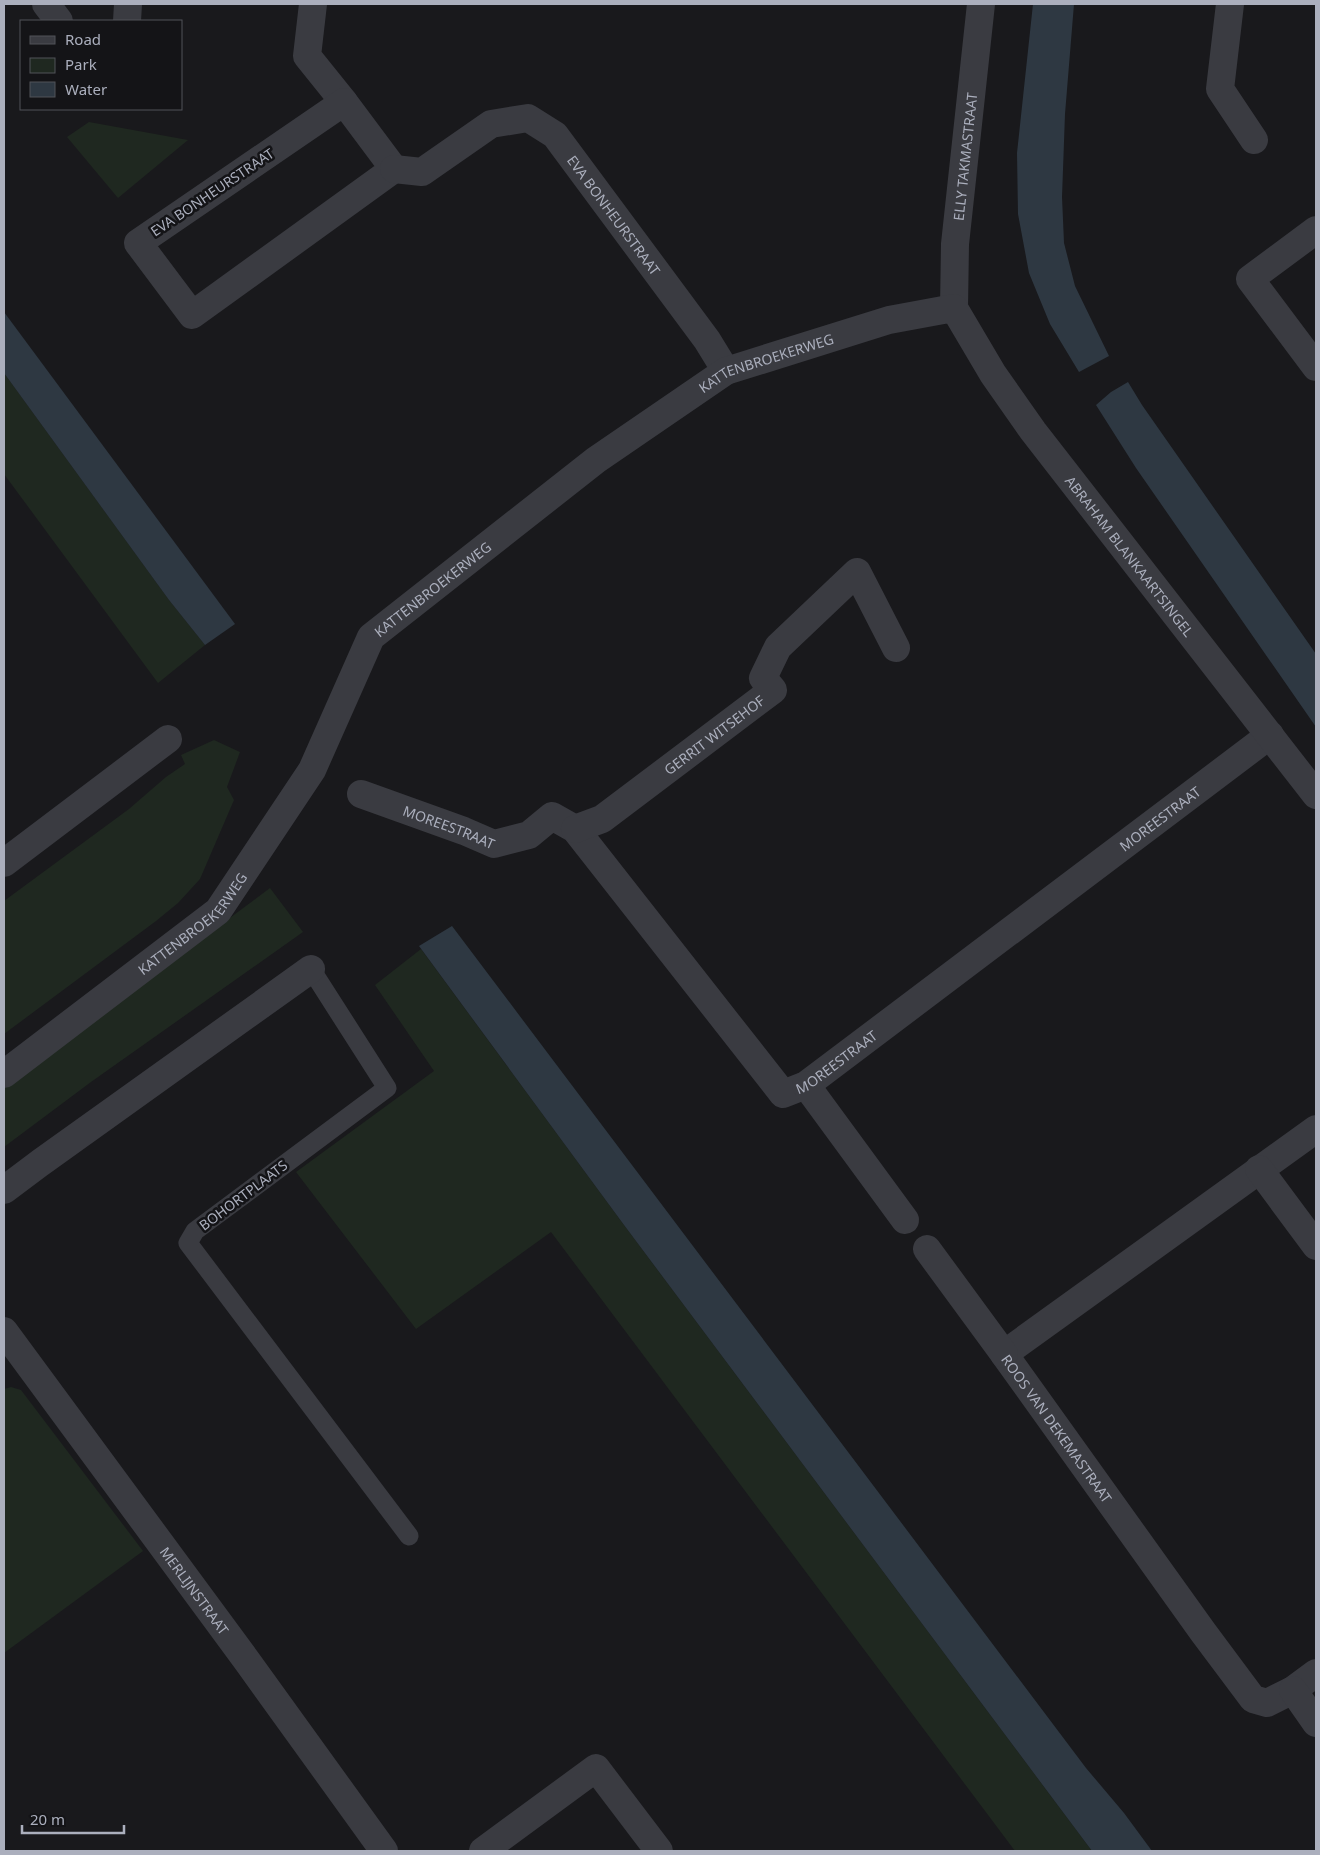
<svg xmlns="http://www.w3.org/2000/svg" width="1320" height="1855" font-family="'Noto Sans',sans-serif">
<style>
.green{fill:#1f2820}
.water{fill:#2e3842}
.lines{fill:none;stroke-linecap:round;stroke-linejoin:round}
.service{stroke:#3a3b41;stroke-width:19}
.minor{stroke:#3a3b41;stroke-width:28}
.tertiary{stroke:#3a3b41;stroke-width:28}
.labels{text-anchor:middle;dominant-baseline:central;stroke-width:5;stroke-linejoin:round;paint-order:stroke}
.street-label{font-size:14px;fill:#abafbd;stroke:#141417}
</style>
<rect width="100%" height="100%" fill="#19191c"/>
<!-- green -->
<g class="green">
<path d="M 89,122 L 188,140 L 118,198 L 67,137 Z"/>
<path d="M 4,373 L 169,600 L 205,645 L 158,683 L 4,474 Z"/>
<path d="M 214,740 L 240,752 L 227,787 L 234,800 L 200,879 L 178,903 L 156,921 L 4,1034 L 4,901 L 129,809 L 166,777 L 185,764 L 181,755 Z"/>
<path d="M 270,888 L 303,932 L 91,1082 L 4,1147 L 4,1086 Z"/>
<path d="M 421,949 L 624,1225 L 1092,1851 L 1015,1851 L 551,1232 L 416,1329 L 296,1172 L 434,1071 L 375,985 Z"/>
<path d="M 11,1387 L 21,1390 L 143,1551 L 4,1653 L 4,1389 Z"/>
</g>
<!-- water -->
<g class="water">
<path d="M 1033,4 L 1074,4 L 1065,114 L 1062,197 L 1064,243 L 1075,286 L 1109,356 L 1079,372 L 1050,324 L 1029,273 L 1018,214 L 1017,153 Z"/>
<path d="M 4,312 L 235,624 L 205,645 L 169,600 L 4,373 Z"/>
<path d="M 1128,382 L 1142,405 L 1316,654 L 1316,727 L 1136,468 L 1096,405 L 1111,392 Z"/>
<path d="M 452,926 L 1086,1768 L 1124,1813 L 1152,1851 L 1092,1851 L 624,1225 L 419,946 Z"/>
</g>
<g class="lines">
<!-- service -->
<path class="service" d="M 311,969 L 387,1088 L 195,1231 L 188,1243 L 409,1536"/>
<!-- minor -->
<g class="minor">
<path d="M 46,4 L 59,21"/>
<path d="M 313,4 L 307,56 L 344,102"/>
<path d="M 1230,4 L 1220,89 L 1254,140"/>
<path d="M 127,21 L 128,4"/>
<path d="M 344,102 L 394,169 L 192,315 L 138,243 Z"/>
<path id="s1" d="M 394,169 L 422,172 L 491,124 L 528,118 L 555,135 L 707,340 L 726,371"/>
<path d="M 1316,230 L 1250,279 L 1316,367"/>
<path id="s2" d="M 954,308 L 955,244 L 981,4"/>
<path id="s3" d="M 361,794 L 464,831 L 494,844 L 529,835 L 552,816 L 575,829 L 783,1094 L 806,1085 L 1270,735"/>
<path id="s4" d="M 575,829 L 602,819 L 773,690 L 763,678 L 778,647 L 857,572 L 896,648"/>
<path d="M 4,863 L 168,739"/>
<path d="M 806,1085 L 905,1220"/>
<path id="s5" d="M 1316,1129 L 1004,1354 L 1203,1632 L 1253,1699 L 1267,1703 L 1293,1690 L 1316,1673"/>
<path d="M 1259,1169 L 1316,1246"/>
<path d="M 4,1190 L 40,1163 L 311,969"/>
<path d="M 927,1249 L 1004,1354"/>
<path id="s6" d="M 4,1331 L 247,1661 L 384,1851"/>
<path d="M 1293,1690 L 1316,1723"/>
<path d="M 483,1851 L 596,1768 L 659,1851"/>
</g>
<!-- tertiary -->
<path class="tertiary" id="s7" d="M 4,1074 L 218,911 L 312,770 L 371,637 L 596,460 L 726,371 L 889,320 L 954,308 L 993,374 L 1033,431 L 1316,795"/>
</g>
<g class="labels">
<!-- street labels -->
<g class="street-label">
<text stroke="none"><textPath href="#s2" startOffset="152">ELLY TAKMASTRAAT</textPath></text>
<text transform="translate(212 192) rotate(-34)">EVA BONHEURSTRAAT</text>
<text stroke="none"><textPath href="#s1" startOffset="281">EVA BONHEURSTRAAT</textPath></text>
<text stroke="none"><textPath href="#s7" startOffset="1068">KATTENBROEKERWEG</textPath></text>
<text stroke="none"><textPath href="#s7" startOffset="1569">ABRAHAM BLANKAARTSINGEL</textPath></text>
<text stroke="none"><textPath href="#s7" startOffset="662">KATTENBROEKERWEG</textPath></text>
<text stroke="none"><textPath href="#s4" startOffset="169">GERRIT WITSEHOF</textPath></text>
<text stroke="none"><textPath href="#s3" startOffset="1039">MOREESTRAAT</textPath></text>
<text stroke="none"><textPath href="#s3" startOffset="94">MOREESTRAAT</textPath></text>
<text stroke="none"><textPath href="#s7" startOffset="242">KATTENBROEKERWEG</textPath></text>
<text stroke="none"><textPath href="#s3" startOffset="634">MOREESTRAAT</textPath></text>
<text transform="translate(243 1195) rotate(-37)">BOHORTPLAATS</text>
<text stroke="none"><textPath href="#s5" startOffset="476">ROOS VAN DEKEMASTRAAT</textPath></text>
<text stroke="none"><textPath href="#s6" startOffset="322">MERLIJNSTRAAT</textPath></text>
</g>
</g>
<!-- border -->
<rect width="1320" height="1855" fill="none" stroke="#abafbd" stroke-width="10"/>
<!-- legend -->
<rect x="20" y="20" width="162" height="90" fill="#141417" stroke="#505259"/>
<rect x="30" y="36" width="25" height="8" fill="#3a3b41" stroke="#505259"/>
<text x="65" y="45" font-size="15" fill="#abafbd">Road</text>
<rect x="30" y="58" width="25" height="15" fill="#1f2820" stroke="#505259"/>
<text x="65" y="70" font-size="15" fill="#abafbd">Park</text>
<rect x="30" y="82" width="25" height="15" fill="#2e3842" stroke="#505259"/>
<text x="65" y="95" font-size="15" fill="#abafbd">Water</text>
<!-- scale -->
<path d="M22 1825v8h102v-8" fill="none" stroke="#abafbd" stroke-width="2.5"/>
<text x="30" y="1825" font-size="15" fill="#abafbd" stroke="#141417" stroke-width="4" paint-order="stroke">20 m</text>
</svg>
